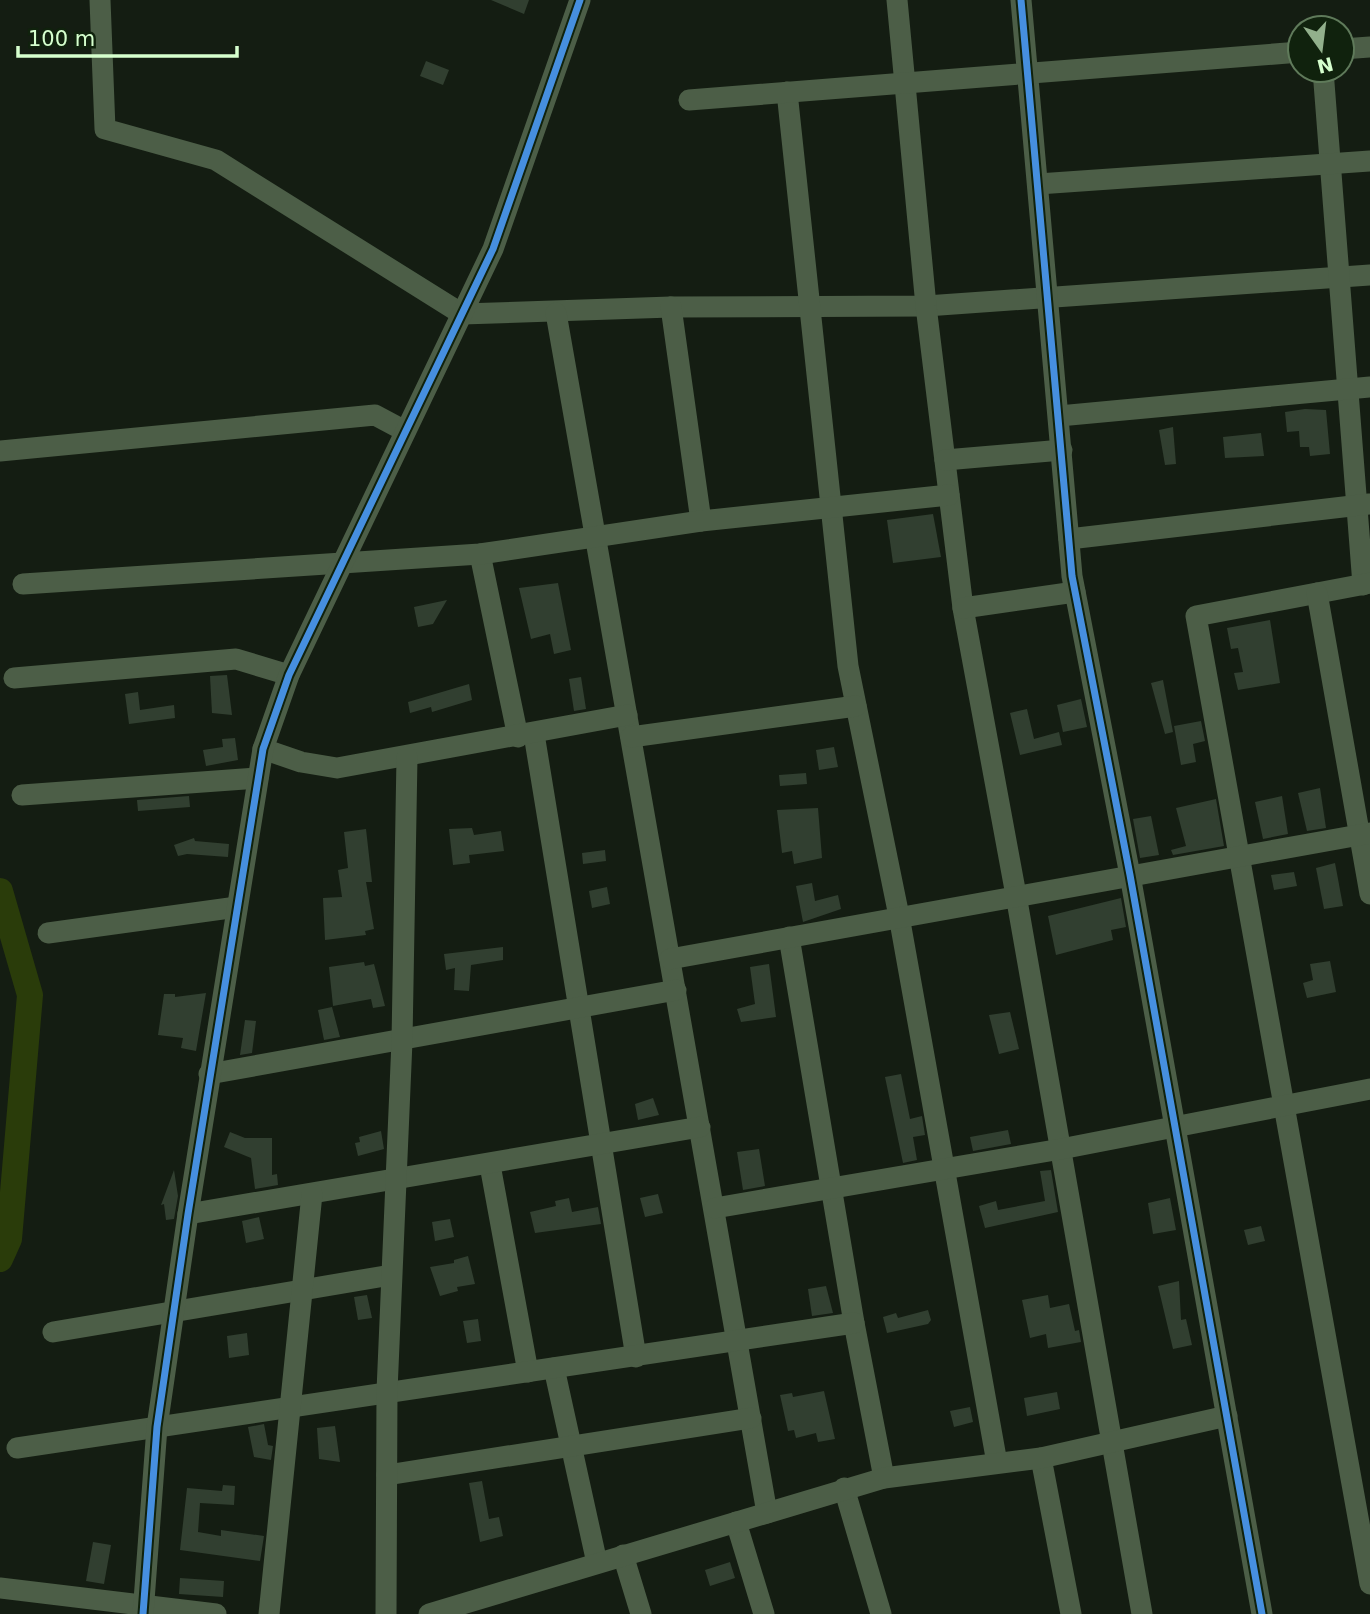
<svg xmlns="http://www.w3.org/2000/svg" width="1370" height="1614" font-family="'DejaVu Sans',sans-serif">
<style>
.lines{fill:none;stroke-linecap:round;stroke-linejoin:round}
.river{stroke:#2a3c0a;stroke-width:26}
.building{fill:#313f30}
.minor{stroke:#4c5e47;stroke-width:21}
.cycleway-casing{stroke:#10220d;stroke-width:11}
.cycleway{stroke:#468fdf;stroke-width:7}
</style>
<rect width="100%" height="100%" fill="#141d12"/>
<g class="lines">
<!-- river -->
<path class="river" d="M 0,891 L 30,995 L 9,1239 L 0,1259"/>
</g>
<!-- building -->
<g class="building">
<path d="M 491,0 L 529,0 L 524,14 Z"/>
<path d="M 426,61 L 449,70 L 443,85 L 420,76 Z"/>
<path d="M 1305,409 L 1326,410 L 1330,454 L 1310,456 L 1309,447 L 1300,447 L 1299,431 L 1287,432 L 1285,412 Z"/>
<path d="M 1173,427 L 1176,464 L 1165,465 L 1159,430 Z"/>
<path d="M 1261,433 L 1264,456 L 1225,458 L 1223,437 Z"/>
<path d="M 933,514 L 941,557 L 893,563 L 887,520 Z"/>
<path d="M 558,583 L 571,650 L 554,654 L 550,634 L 531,639 L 519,588 Z"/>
<path d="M 447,600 L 433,624 L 418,627 L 414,607 Z"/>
<path d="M 1270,620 L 1280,683 L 1238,690 L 1234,673 L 1243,672 L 1238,648 L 1231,649 L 1227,628 Z"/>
<path d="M 227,675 L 232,715 L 212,713 L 210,676 Z"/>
<path d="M 581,677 L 586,709 L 574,711 L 569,679 Z"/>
<path d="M 1163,680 L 1173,732 L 1165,734 L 1151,683 Z"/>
<path d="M 469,684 L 472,700 L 432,712 L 431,707 L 410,713 L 408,702 Z"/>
<path d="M 138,692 L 140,710 L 174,705 L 175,718 L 129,724 L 125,694 Z"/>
<path d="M 1081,699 L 1087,727 L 1063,732 L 1057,705 Z"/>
<path d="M 1027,709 L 1034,739 L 1059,732 L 1062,745 L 1020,755 L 1010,713 Z"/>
<path d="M 1201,721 L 1205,741 L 1193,744 L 1196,762 L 1181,765 L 1174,726 Z"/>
<path d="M 235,738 L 238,760 L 206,766 L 203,750 L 223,747 L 222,739 Z"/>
<path d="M 834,747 L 838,767 L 819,770 L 816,750 Z"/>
<path d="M 806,773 L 807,784 L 780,786 L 779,775 Z"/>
<path d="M 1320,788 L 1326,828 L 1307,831 L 1298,793 Z"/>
<path d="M 189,796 L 190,807 L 138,811 L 137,800 Z"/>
<path d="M 1282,796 L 1288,834 L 1263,839 L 1255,802 Z"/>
<path d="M 1216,799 L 1224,846 L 1173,855 L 1171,850 L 1186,846 L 1176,808 Z"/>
<path d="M 818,808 L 822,858 L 794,864 L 792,851 L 782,853 L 777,810 Z"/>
<path d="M 1151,816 L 1159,855 L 1140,858 L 1133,819 Z"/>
<path d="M 472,828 L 474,835 L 501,831 L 504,851 L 469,855 L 470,863 L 453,865 L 449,829 Z"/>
<path d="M 366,829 L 372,882 L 366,882 L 374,929 L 365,931 L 366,935 L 325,940 L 323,898 L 342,897 L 338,870 L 348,868 L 344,832 Z"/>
<path d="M 194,838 L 195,841 L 229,844 L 228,857 L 187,854 L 178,856 L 174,845 Z"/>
<path d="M 605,850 L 606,861 L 583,864 L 582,853 Z"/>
<path d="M 1335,863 L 1343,906 L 1324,909 L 1316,868 Z"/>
<path d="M 1294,872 L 1297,886 L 1274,890 L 1271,875 Z"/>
<path d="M 812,883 L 815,901 L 838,895 L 841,909 L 803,922 L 796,886 Z"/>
<path d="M 607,887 L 610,904 L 592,908 L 589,891 Z"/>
<path d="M 1121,898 L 1126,927 L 1111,930 L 1113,940 L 1056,955 L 1048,916 Z"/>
<path d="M 503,947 L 503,960 L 471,965 L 469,991 L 454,990 L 455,968 L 446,970 L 444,954 Z"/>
<path d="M 1330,961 L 1336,992 L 1307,998 L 1303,983 L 1313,980 L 1310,964 Z"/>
<path d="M 364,962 L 365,966 L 374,964 L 385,1006 L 373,1008 L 371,999 L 333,1006 L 329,967 Z"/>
<path d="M 769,964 L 776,1017 L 741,1022 L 737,1009 L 755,1004 L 750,967 Z"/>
<path d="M 206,993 L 196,1051 L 181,1048 L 183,1038 L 158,1035 L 164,994 L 175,994 L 175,997 Z"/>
<path d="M 332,1007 L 340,1037 L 324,1040 L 318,1010 Z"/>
<path d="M 1010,1012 L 1019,1049 L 999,1054 L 989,1015 Z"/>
<path d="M 245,1020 L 256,1021 L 252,1053 L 240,1055 Z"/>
<path d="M 901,1074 L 910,1119 L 922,1116 L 925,1135 L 913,1137 L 917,1160 L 903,1163 L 885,1077 Z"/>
<path d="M 653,1098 L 659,1115 L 638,1120 L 635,1104 Z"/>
<path d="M 1008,1130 L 1011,1144 L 973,1151 L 970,1137 Z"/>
<path d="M 381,1131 L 384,1149 L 358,1156 L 355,1143 L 360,1142 L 359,1137 Z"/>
<path d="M 230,1132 L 245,1138 L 272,1138 L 272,1175 L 277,1174 L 278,1185 L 255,1189 L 251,1158 L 224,1147 Z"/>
<path d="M 759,1149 L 765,1186 L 743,1190 L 737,1152 Z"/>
<path d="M 174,1170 L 178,1196 L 174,1219 L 166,1220 L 164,1204 L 161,1205 Z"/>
<path d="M 1051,1170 L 1058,1212 L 985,1228 L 979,1206 L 996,1201 L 998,1210 L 1045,1201 L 1040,1171 Z"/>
<path d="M 658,1194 L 663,1213 L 645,1217 L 640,1198 Z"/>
<path d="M 569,1198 L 572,1212 L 598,1207 L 601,1224 L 535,1233 L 530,1212 L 556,1206 L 555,1201 Z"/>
<path d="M 1170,1198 L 1176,1230 L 1153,1234 L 1148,1203 Z"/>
<path d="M 259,1217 L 264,1239 L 246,1243 L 242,1221 Z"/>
<path d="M 450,1219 L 454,1237 L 435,1241 L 432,1222 Z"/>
<path d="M 1261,1226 L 1265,1241 L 1248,1245 L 1244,1230 Z"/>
<path d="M 468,1256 L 475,1284 L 457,1287 L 458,1291 L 440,1296 L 430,1267 L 454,1263 L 454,1260 Z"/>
<path d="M 1179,1281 L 1181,1320 L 1186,1319 L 1192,1345 L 1173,1349 L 1158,1286 Z"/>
<path d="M 826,1286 L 833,1313 L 812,1316 L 808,1289 Z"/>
<path d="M 367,1295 L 372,1318 L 358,1320 L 354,1297 Z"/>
<path d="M 1048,1295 L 1050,1308 L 1069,1304 L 1075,1331 L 1079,1330 L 1081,1342 L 1048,1348 L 1046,1334 L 1030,1338 L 1022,1300 Z"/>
<path d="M 928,1310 L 931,1320 L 928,1324 L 887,1333 L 883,1317 L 896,1313 L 898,1318 Z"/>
<path d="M 478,1319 L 481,1341 L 467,1343 L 463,1321 Z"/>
<path d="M 247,1333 L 249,1355 L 229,1358 L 227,1336 Z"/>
<path d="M 824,1391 L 835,1439 L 818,1442 L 816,1433 L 796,1438 L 794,1430 L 788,1431 L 780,1395 L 792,1393 L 793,1397 Z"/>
<path d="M 1057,1392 L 1060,1409 L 1027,1416 L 1024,1398 Z"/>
<path d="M 970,1407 L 973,1422 L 954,1427 L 950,1411 Z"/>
<path d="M 264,1424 L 268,1445 L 273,1446 L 271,1460 L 254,1457 L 248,1427 Z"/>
<path d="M 335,1426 L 340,1462 L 319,1459 L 317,1428 Z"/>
<path d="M 482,1481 L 489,1519 L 499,1517 L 503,1536 L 480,1542 L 469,1483 Z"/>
<path d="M 223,1485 L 235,1486 L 234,1505 L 200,1503 L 198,1532 L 221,1536 L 221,1530 L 264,1536 L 260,1561 L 180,1550 L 187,1488 L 222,1491 Z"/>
<path d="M 93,1542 L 111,1545 L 104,1584 L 86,1581 Z"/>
<path d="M 730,1562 L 735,1578 L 710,1586 L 705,1570 Z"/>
<path d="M 180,1578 L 224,1581 L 223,1597 L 179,1594 Z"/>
</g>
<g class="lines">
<!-- minor -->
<g class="minor">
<path d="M 100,0 L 105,129 L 216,160 L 462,314 L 671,307 L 926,306 L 1370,275"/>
<path d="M 897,0 L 926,306 L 963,608 L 1016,895 L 1142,1614"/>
<path d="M 1021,0 L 1072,576 L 1130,875 L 1262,1614"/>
<path d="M 1342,49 L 1370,47"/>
<path d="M 1323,70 L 1363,585"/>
<path d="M 787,92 L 848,666 L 899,916 L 997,1463"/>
<path d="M 689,100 L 1300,52"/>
<path d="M 1038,184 L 1370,161"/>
<path d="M 671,307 L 701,521"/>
<path d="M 556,313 L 767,1513"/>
<path d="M 1059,416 L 1370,387"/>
<path d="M 0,451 L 375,415 L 405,431"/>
<path d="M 945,460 L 1062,450"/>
<path d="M 1069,539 L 1369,504"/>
<path d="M 480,554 L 518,737"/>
<path d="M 1370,583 L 1196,616 L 1370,1584"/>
<path d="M 23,584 L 480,554 L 701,521 L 949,495"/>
<path d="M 1317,593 L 1370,894"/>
<path d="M 963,608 L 1075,592"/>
<path d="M 14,678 L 236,659 L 289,675"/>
<path d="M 534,734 L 636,1357"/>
<path d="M 631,737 L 856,706"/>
<path d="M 263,749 L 301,762 L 337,768 L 627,715"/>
<path d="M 22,795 L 258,778"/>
<path d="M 48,933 L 237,907"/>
<path d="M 789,937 L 854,1323 L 884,1478"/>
<path d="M 670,959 L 1370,833"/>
<path d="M 209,1074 L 676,990"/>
<path d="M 490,1165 L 528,1372"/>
<path d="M 715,1208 L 1061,1149 L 1370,1089"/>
<path d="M 188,1214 L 700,1127"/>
<path d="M 53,1332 L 391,1275"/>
<path d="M 554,1368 L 597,1563"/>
<path d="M 17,1448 L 854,1323"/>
<path d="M 1041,1458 L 1071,1614"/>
<path d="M 387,1475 L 751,1418"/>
<path d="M 844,1488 L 881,1614"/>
<path d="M 736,1522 L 764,1614"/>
<path d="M 623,1555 L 641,1614"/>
<path d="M 0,1588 L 216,1614"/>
<path d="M 143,1614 L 157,1427 L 188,1214 L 263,749 L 289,675 L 493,249 L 580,0"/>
<path d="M 269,1614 L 312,1194"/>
<path d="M 386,1614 L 387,1391 L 402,1041 L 407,757"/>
<path d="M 429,1614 L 884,1478 L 1041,1458 L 1227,1416"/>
</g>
<defs>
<g id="cycleway">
<path d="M 1021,0 L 1072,576 L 1130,875 L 1262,1614"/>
<path d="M 143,1614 L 157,1427 L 188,1214 L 263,749 L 289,675 L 493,249 L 580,0"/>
</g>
</defs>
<!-- cycleway casing -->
<use href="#cycleway" class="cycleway-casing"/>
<!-- cycleway -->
<use href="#cycleway" class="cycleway"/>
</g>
<!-- north arrow -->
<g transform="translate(1321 49) rotate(166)"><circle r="33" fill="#10220d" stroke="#5f7a5a" stroke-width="2"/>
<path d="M0-5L12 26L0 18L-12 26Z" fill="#92b08c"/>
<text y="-10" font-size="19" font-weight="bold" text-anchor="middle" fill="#d6ffce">N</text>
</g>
<!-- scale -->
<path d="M18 46v10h219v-10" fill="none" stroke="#d6ffce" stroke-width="3.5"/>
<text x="28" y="46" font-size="21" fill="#d6ffce" stroke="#10220d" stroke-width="5" paint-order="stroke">100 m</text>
</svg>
